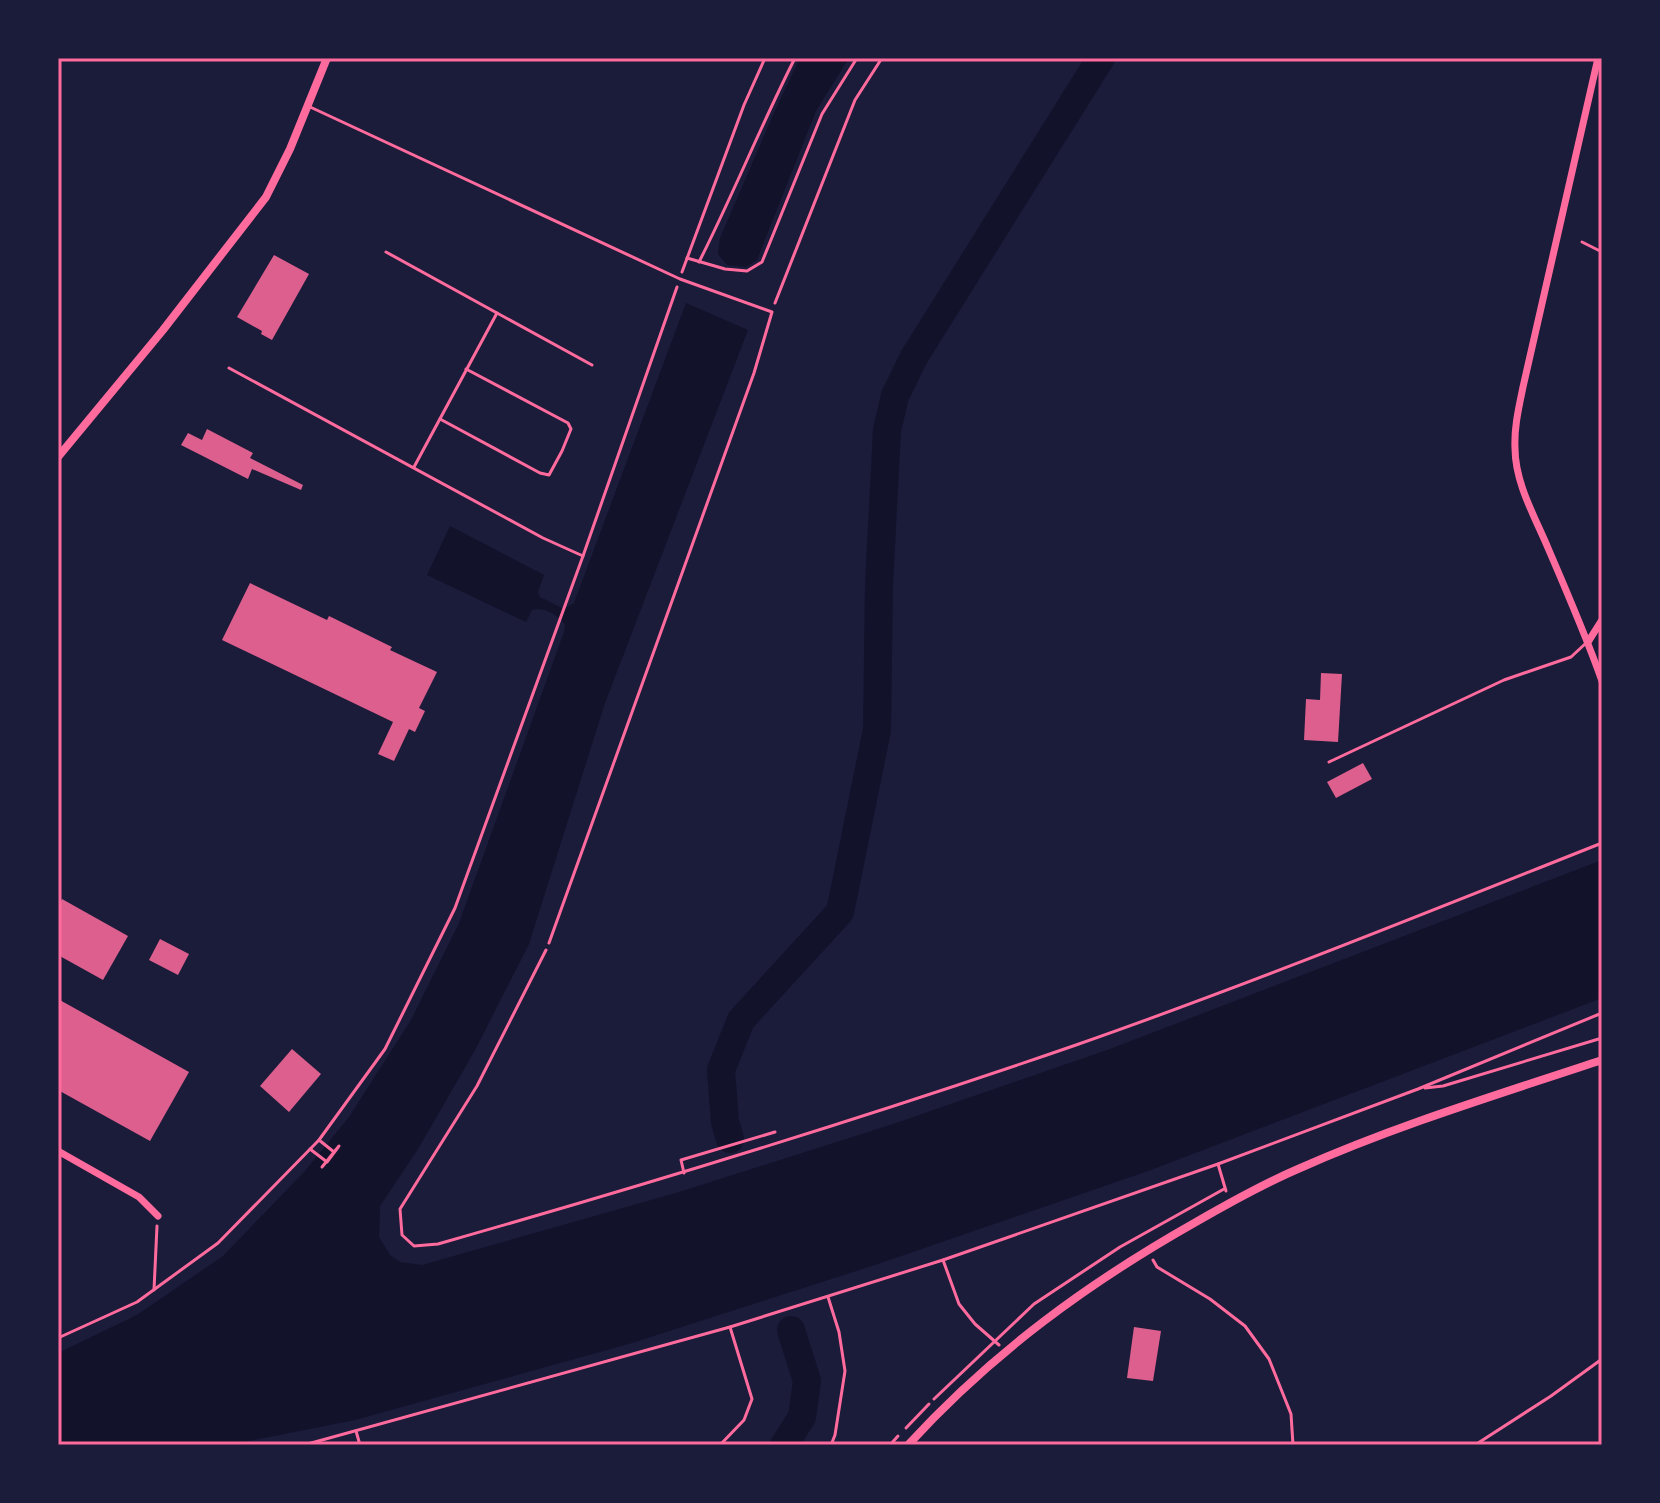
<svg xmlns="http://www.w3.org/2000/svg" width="1660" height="1503" font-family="'Asap Condensed',sans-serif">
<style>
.water{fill:#12122b}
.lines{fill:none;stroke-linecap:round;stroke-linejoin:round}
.river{stroke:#12122b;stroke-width:28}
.building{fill:#dd5f8e}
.path{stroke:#ff6b9d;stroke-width:3}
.service{stroke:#ff6b9d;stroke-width:3}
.minor{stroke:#ff6b9d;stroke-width:7}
.tertiary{stroke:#ff6b9d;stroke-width:8}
.neatline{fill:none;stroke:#ff6b9d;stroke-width:3}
</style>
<rect width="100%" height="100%" fill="#1b1b3a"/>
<!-- water -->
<g class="water">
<path d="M 800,58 L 849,58 L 816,111 L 757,260 L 746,267 L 727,265 L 718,254 L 720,238 L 773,115 Z"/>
<path d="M 686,303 L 748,330 L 605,703 L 529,944 L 474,1052 L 418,1149 L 380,1206 L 379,1237 L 390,1255 L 400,1262 L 422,1265 L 676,1193 L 890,1125 L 1110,1049 L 1602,860 L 1602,998 L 1148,1171 L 878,1264 L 632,1343 L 355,1420 L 228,1445 L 58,1445 L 58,1353 L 137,1315 L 223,1256 L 305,1171 L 349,1117 L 411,1020 L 459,923 L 564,632 L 565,624 C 557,615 544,606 532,610 L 526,622 L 427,575 L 450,526 L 544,575 L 538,592 L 540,597 L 564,609 L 574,603 Z"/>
</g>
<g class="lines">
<!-- river -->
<g class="river">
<path d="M 730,1139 L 725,1122 L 721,1070 L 741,1020 L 840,912 L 877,730 L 879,585 L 887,430 L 895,396 L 914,357 L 1101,58"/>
<path d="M 784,1445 L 802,1417 L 807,1381 L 791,1330"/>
</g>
</g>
<!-- building -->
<g class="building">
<path d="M 274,255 L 309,274 L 272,340 L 261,334 L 262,331 L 237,317 Z"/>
<path d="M 207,429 L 253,453 L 250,458 L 303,485 L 301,490 L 252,469 L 248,479 L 181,445 L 188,433 L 202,440 Z"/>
<path d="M 250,583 L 327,620 L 329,616 L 392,647 L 390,650 L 437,672 L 419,708 L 425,711 L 415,732 L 409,729 L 394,761 L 378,754 L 393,722 L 222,640 Z"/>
<path d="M 1321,673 L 1342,674 L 1338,742 L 1304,740 L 1306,699 L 1320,700 Z"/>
<path d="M 1363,763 L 1372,779 L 1336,798 L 1327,782 Z"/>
<path d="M 62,899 L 128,936 L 103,980 L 58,955 L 58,907 Z"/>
<path d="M 160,939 L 189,954 L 178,975 L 149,960 Z"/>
<path d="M 58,999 L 189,1072 L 150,1141 L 58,1090 Z"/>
<path d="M 292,1049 L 321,1074 L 289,1112 L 260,1086 Z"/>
<path d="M 1134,1327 L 1161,1331 L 1153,1381 L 1127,1378 Z"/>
</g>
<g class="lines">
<!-- path -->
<g class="path">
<path d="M 1582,242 L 1602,252"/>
<path d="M 386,252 L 497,313 L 414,467"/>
<path d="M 687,258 L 725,269 L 747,271 L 762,262 L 822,114 L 857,58"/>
<path d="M 699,262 C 733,195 761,125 795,58"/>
<path d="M 682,272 L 744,105 L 765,58"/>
<path d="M 775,303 L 855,100 L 882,58"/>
<path d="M 497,313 L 592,365"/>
<path d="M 229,368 L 543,538 L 583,556"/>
<path d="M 440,419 L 540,473 L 549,475 L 562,451 L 571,429 L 568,423 L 466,369"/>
<path d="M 546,950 L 477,1086 L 400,1209 L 402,1235 L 414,1246 L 438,1244 C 652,1183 865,1118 1076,1045 C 1253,983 1428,912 1602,843"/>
<path d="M 1425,1088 L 1443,1086 L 1602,1038"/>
<path d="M 319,1140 L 334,1152"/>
<path d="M 310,1149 L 327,1162 L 339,1146 C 333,1153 328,1160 322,1167"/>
<path d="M 1218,1164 L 1226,1191"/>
<path d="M 684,1173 L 681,1160 L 775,1132"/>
<path d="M 943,1260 L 959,1304 L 975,1324 L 999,1345"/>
<path d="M 1153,1260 L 1157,1267 L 1210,1299 L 1245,1326 L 1269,1359 L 1291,1414 L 1293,1445"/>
<path d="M 154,1290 L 157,1226"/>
<path d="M 828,1297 L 839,1332 L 845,1371 L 835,1435 L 831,1445"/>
<path d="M 58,1338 L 137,1302 L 218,1243 L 319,1140 L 385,1049 L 455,908 L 583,556 L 677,287"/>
<path d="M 934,1399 L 1034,1304 L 1120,1247 L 1224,1189"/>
<path d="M 906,1428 L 929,1404"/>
<path d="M 356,1431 L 360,1445"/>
<path d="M 304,1445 L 730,1327 L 943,1260 L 1218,1164 L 1418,1089 L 1602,1013"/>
<path d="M 720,1445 L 744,1420 L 752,1399 L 730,1327"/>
<path d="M 890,1445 L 898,1436"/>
<path d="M 1475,1445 L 1551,1396 L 1602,1359"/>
</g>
<!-- service -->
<g class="service">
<path d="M 308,106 L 680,279 L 772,312 L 754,373 L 549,943"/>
<path d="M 1329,762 L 1504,680 L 1571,657 L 1585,644"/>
</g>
<!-- minor -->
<g class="minor">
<path d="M 1598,58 L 1523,387 C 1519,407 1514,427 1515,448 C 1515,483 1535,517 1548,548 C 1567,592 1586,636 1602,681"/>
<path d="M 1588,642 L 1602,620"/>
<path d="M 58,1151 L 139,1197 L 158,1216"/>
</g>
<!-- tertiary -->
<g class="tertiary">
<path d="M 58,457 L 163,330 L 266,197 L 290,149 L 327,58"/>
<path d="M 908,1445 C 992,1353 1088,1283 1196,1222 C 1229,1203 1263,1184 1298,1169 C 1397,1125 1500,1094 1602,1060"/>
</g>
</g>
<!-- border -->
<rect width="1660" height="1503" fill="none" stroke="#1b1b3a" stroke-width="120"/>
<rect x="60" y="60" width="1540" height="1383" class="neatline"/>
</svg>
